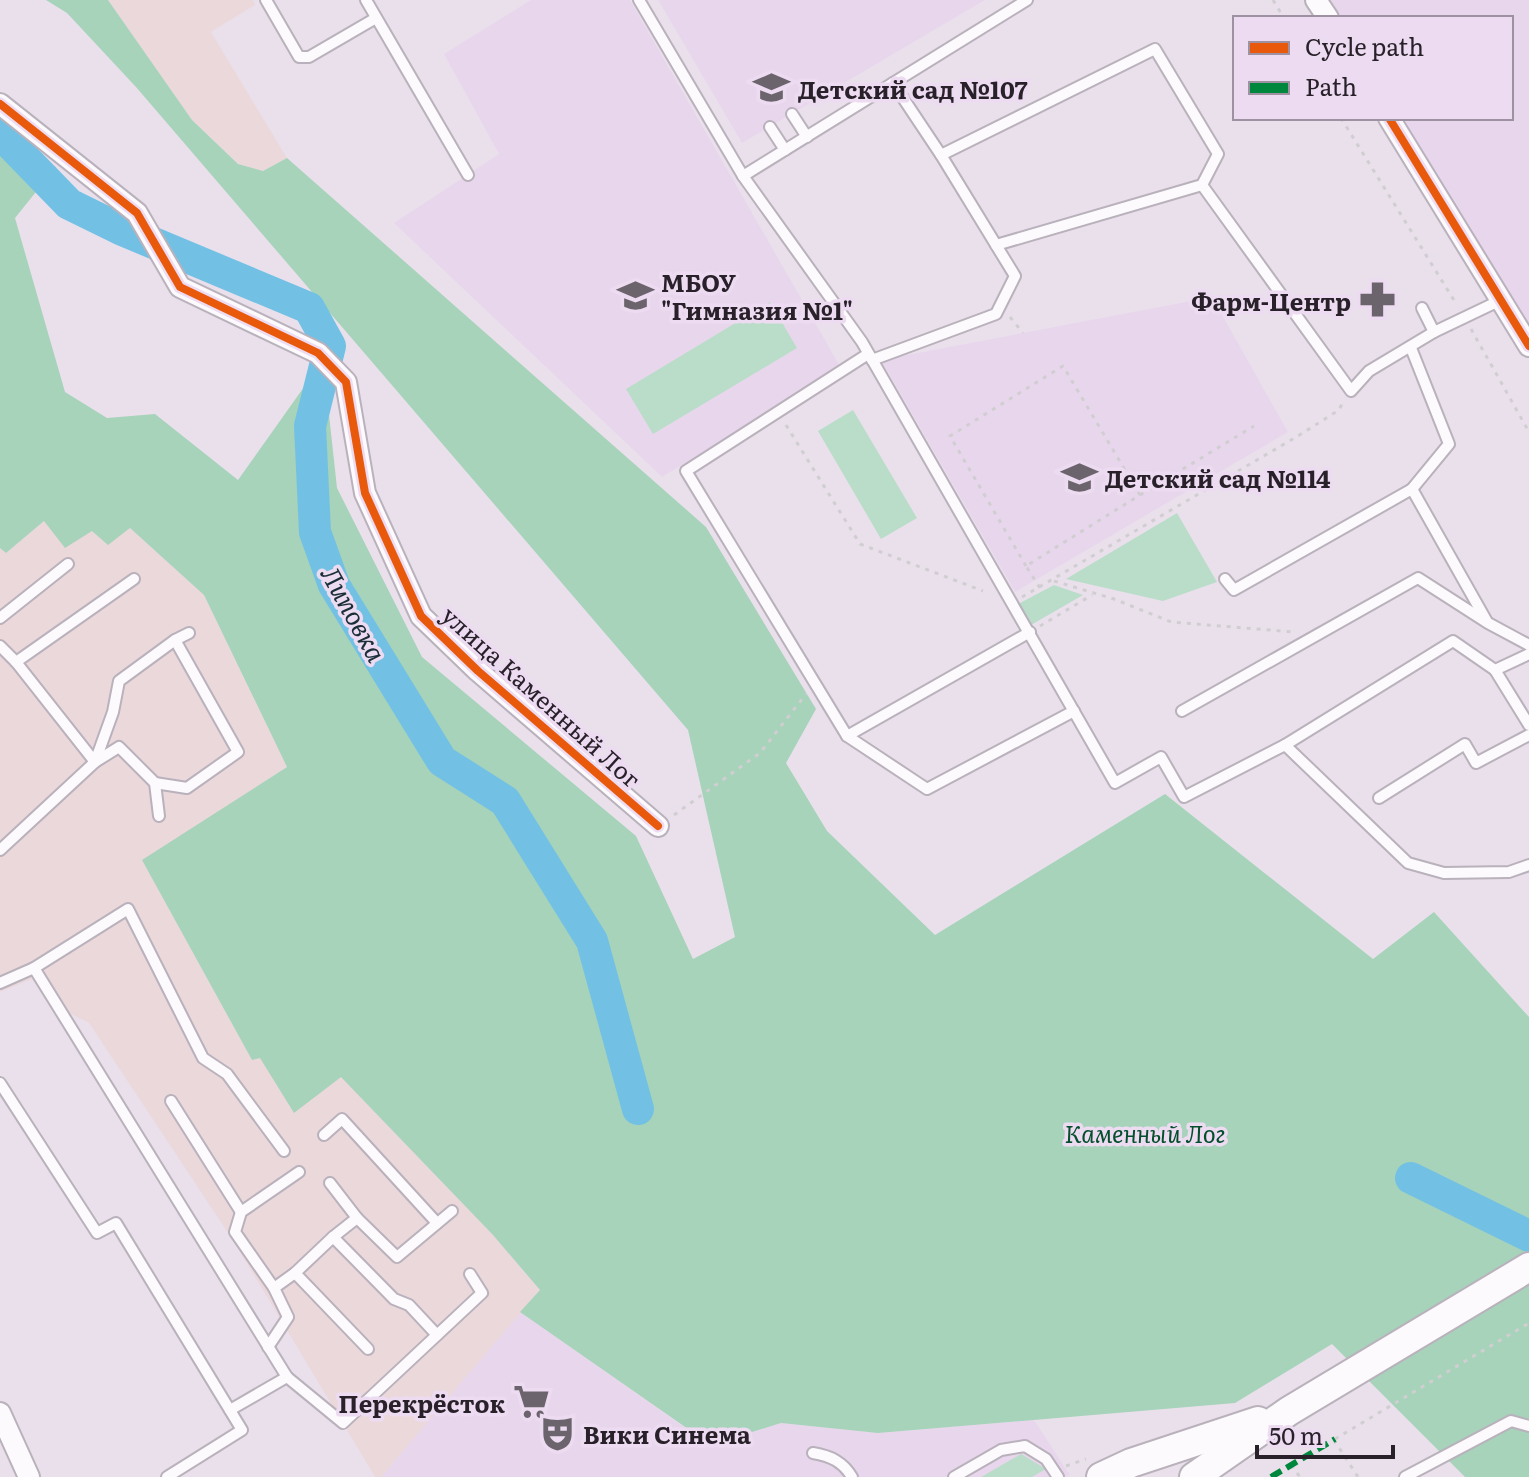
<svg xmlns="http://www.w3.org/2000/svg" width="1529" height="1477" font-family="Literata,serif">
<style>
.built{fill:#e8d7ec}
.industrial{fill:#ebd8db}
.green{fill:#baddc9}
.forest{fill:#a6d3ba}
.lines{fill:none;stroke-linecap:round;stroke-linejoin:round}
.river{stroke:#72c1e4;stroke-width:32}
.service-casing{stroke:#b9b1bb;stroke-width:14}
.minor-casing{stroke:#b9b1bb;stroke-width:24}
.secondary-casing{stroke:#b9b1bb;stroke-width:32}
.path{stroke:#d1ced2;stroke-width:3;stroke-dasharray:4 6;stroke-linecap:butt}
.service{stroke:#fcfafc;stroke-width:10}
.minor{stroke:#fcfafc;stroke-width:20}
.secondary{stroke:#fcfafc;stroke-width:28}
.quiet{stroke:#00873e;stroke-width:6;stroke-dasharray:12 6;stroke-linecap:butt}
.cycleway-casing{stroke:#eddbf1;stroke-width:13}
.cycleway{stroke:#e8590c;stroke-width:8}
.labels{text-anchor:middle;dominant-baseline:central;stroke-width:7;stroke-linejoin:round;paint-order:stroke}
.poi-label{font-size:24px;font-weight:bold;fill:#282129;stroke:#eddbf1;text-anchor:start}
.street-label{font-size:24px;fill:#282129;stroke:#eddbf1}
.park-label{font-size:24px;font-style:italic;fill:#034e2b;stroke:#eddbf1}
.water-label{font-size:26px;font-style:italic;fill:#1a2e37;stroke:#eddbf1}
</style>
<rect width="100%" height="100%" fill="#eae0ec"/>
<!-- built -->
<g class="built">
<path d="M 531,0 L 630,0 L 841,368 L 662,477 L 394,223 L 499,154 L 444,54 Z"/>
<path d="M 658,0 L 985,0 L 742,143 Z"/>
<path d="M 1329,0 L 1529,0 L 1529,326 L 1402,118 L 1511,118 L 1511,18 L 1340,18 Z"/>
<path d="M 1212,297 L 1288,432 L 1015,592 L 881,360 Z"/>
<path d="M 520,1312 L 710,1445 L 781,1423 L 878,1433 L 1034,1420 L 1070,1475 L 1065,1477 L 381,1477 Z"/>
</g>
<!-- industrial -->
<g class="industrial">
<path d="M 108,0 L 253,0 L 255,5 L 211,32 L 287,158 L 263,171 L 238,164 L 192,120 Z"/>
<path d="M 44,521 L 92,531 L 130,528 L 204,595 L 287,767 L 143,861 L 252,1060 L 260,1057 L 294,1113 L 341,1076 L 493,1235 L 540,1290 L 381,1477 L 375,1477 L 234,1242 L 89,1023 L 59,1008 L 37,977 L 0,992 L 0,548 L 6,553 Z"/>
</g>
<!-- green -->
<g class="green">
<path d="M 770,302 L 797,348 L 653,434 L 626,389 Z"/>
<path d="M 853,410 L 917,518 L 881,539 L 818,431 Z"/>
<path d="M 1177,513 L 1217,582 L 1163,601 L 1066,579 Z"/>
<path d="M 1054,585 L 1083,595 L 1031,625 L 1018,604 Z"/>
<path d="M 1021,1454 L 1046,1469 L 1032,1477 L 981,1477 Z"/>
</g>
<!-- forest -->
<path class="forest" d="M 46,0 L 108,0 L 192,120 L 238,164 L 263,171 L 287,158 L 706,527 L 816,709 L 786,763 L 827,831 L 935,935 L 1165,794 L 1373,959 L 1434,912 L 1529,1017 L 1529,1477 L 1465,1477 L 1332,1344 L 1235,1403 L 878,1433 L 781,1423 L 711,1445 L 520,1312 L 540,1290 L 493,1235 L 341,1077 L 294,1113 L 260,1058 L 252,1060 L 142,860 L 287,767 L 204,595 L 130,528 L 108,545 L 92,531 L 65,548 L 44,521 L 6,553 L 0,548 L 0,135 L 9,149 L 56,167 L 15,218 L 65,392 L 107,418 L 155,414 L 238,480 L 304,387 L 326,387 L 337,488 L 422,657 L 636,836 L 693,959 L 735,937 L 688,730 L 136,87 L 67,13 Z"/>
<g class="lines">
<!-- river -->
<g class="river">
<path d="M 0,133 L 69,204 L 120,229 L 309,308 L 330,346 L 310,426 L 315,532 L 334,585 L 442,761 L 505,801 L 592,941 L 638,1109"/>
<path d="M 1411,1178 L 1529,1236"/>
</g>
<defs>
<g id="service">
<path d="M 266,0 L 299,57 L 309,57 L 376,18"/>
<path d="M 366,0 L 468,175"/>
<path d="M 639,0 L 743,176 L 1027,0"/>
<path d="M 792,114 L 807,137"/>
<path d="M 770,127 L 785,150"/>
<path d="M 941,155 L 1155,49 L 1218,154 L 1202,185 L 996,245"/>
<path d="M 743,176 L 862,342 L 1115,783 L 1161,757 L 1184,797 L 1285,745 L 1408,863 L 1444,873 L 1509,872 L 1529,865"/>
<path d="M 1202,185 L 1351,391 L 1369,371 L 1434,332 L 1501,300"/>
<path d="M 1422,308 L 1434,332"/>
<path d="M 1411,348 L 1449,444 L 1412,489"/>
<path d="M 868,354 L 686,471 L 847,736 L 927,789 L 1074,711"/>
<path d="M 872,360 L 996,314 L 1015,276 L 941,155 L 893,83"/>
<path d="M 134,579 L 16,662 L 95,762 L 113,712 L 119,681 L 175,640"/>
<path d="M 1225,579 L 1234,590 L 1412,489 L 1486,620"/>
<path d="M 0,618 L 68,564"/>
<path d="M 0,646 L 16,662"/>
<path d="M 1495,670 L 1529,725"/>
<path d="M 1182,711 L 1418,578 L 1488,623 L 1529,645"/>
<path d="M 847,736 L 1030,632"/>
<path d="M 1285,745 L 1453,641 L 1495,670 L 1529,654"/>
<path d="M 155,783 L 187,788 L 238,752 L 175,640 L 189,633"/>
<path d="M 1379,798 L 1465,744 L 1476,763 L 1529,735"/>
<path d="M 0,850 L 95,762 L 119,747 L 155,783 L 159,816"/>
<path d="M 0,983 L 34,968"/>
<path d="M 0,1083 L 97,1233 L 116,1223 L 242,1430 L 167,1477"/>
<path d="M 171,1101 L 241,1212"/>
<path d="M 324,1135 L 342,1119 L 437,1223"/>
<path d="M 284,1151 L 227,1074 L 203,1058 L 128,909 L 34,968 L 287,1377"/>
<path d="M 330,1183 L 357,1218 L 333,1237"/>
<path d="M 357,1218 L 397,1257 L 452,1211"/>
<path d="M 295,1273 L 333,1237 L 394,1299 L 409,1305 L 437,1335"/>
<path d="M 274,1288 L 235,1232 L 241,1212 L 299,1172"/>
<path d="M 268,1347 L 288,1317 L 274,1288 L 295,1273 L 368,1349"/>
<path d="M 230,1410 L 287,1377 L 343,1423 L 482,1293 L 470,1274"/>
<path d="M 813,1453 C 831,1456 843,1462 852,1477"/>
<path d="M 954,1477 L 1001,1450 L 1025,1446 L 1046,1459 L 1058,1477"/>
<path d="M 1405,1477 L 1511,1421 L 1529,1426"/>
</g>
<g id="minor">
<path d="M 1316,0 L 1328,18"/>
<path d="M 0,104 L 137,213 L 180,287 L 318,353 L 346,382 L 365,493 L 421,616 L 478,671 L 658,826"/>
<path d="M 1389,118 L 1529,346"/>
<path d="M 0,1413 L 29,1477"/>
</g>
<g id="secondary">
<path d="M 1101,1477 L 1131,1463 L 1258,1421"/>
<path d="M 1194,1477 L 1289,1411 L 1529,1267"/>
</g>
</defs>
<!-- service casing -->
<use href="#service" class="service-casing"/>
<!-- minor casing -->
<use href="#minor" class="minor-casing"/>
<!-- secondary casing -->
<use href="#secondary" class="secondary-casing"/>
<!-- path -->
<g class="path">
<path d="M 1273,0 L 1284,18"/>
<path d="M 1341,118 L 1457,305"/>
<path d="M 1010,317 L 1023,333"/>
<path d="M 1471,329 L 1529,432"/>
<path d="M 786,425 L 860,544 L 983,591"/>
<path d="M 1140,495 L 1254,426"/>
<path d="M 1026,566 L 950,436 L 1063,366 L 1140,495 L 1026,566 L 1040,588"/>
<path d="M 1054,581 L 1114,599 L 1171,622 L 1294,632"/>
<path d="M 1022,597 L 1298,436 L 1339,410 L 1343,402"/>
<path d="M 1040,626 L 1092,595"/>
<path d="M 674,815 L 760,753 L 806,694"/>
<path d="M 1335,1439 L 1529,1323"/>
<path d="M 1334,1440 L 1358,1477"/>
<path d="M 1291,1465 L 1300,1477"/>
<path d="M 1066,1466 L 1086,1459"/>
</g>
<!-- service -->
<use href="#service" class="service"/>
<!-- minor -->
<use href="#minor" class="minor"/>
<!-- secondary -->
<use href="#secondary" class="secondary"/>
<!-- quiet -->
<path class="quiet" d="M 1271,1477 L 1335,1439"/>
<defs>
<g id="cycleway">
<path d="M 0,104 L 137,213 L 180,287 L 318,353 L 346,382 L 365,493 L 421,616 L 478,671 L 658,826"/>
<path d="M 1389,118 L 1529,346"/>
</g>
</defs>
<!-- cycleway casing -->
<use href="#cycleway" class="cycleway-casing"/>
<!-- cycleway -->
<use href="#cycleway" class="cycleway"/>
</g>
<!-- icons -->
<defs>
<symbol id="school-bare" viewBox="-9 -9 18 18"><path d="M0-5L7-2L0 1L-7-2ZM-4 1L0 2.5L4 1V4Q0 6-4 4Z" fill="#6c646d" stroke="#eddbf1" stroke-width="2.5" paint-order="stroke"/></symbol>
<symbol id="pharmacy-bare" viewBox="-9 -9 18 18"><path d="M-2-6h4v4h4v4h-4v4h-4v-4h-4v-4h4Z" fill="#6c646d" stroke="#eddbf1" stroke-width="2.5" paint-order="stroke"/></symbol>
<symbol id="supermarket-bare" viewBox="-9 -9 18 18"><path d="M-6-5.5h2.5l.6 2H6L4.5 2H-2.5L-4.4-4H-6ZM-1.5 3.2a1.3 1.3 0 1 0 .1 0ZM3 3.2a1.3 1.3 0 1 0 .1 0Z" fill="#6c646d" stroke="#eddbf1" stroke-width="2.5" paint-order="stroke"/></symbol>
<symbol id="theatre-bare" viewBox="-9 -9 18 18"><path d="M-5-5.5Q0-4 5-5.5V0Q5 5 0 6Q-5 5-5 0ZM-3.3-2.5H-1v1.5H-3.3ZM1-2.5H3.3v1.5H1ZM-2.8 1Q0 5.5 2.8 1Z" fill="#6c646d" stroke="#eddbf1" stroke-width="2.5" paint-order="stroke"/></symbol>
</defs>
<g fill-rule="evenodd">
<use href="#school-bare" x="746" y="62" width="51" height="51"/>
<use href="#school-bare" x="610" y="270" width="51" height="51"/>
<use href="#pharmacy-bare" x="1352" y="274" width="51" height="51"/>
<use href="#school-bare" x="1054" y="452" width="51" height="51"/>
<use href="#supermarket-bare" x="506" y="1376" width="51" height="51"/>
<use href="#theatre-bare" x="532" y="1408" width="51" height="51"/>
</g>
<g class="labels">
<!-- poi labels -->
<g class="poi-label">
<text x="798" y="88">Детский сад №107</text>
<text x="661" y="281">МБОУ<tspan x="661" dy="28">"Гимназия №1"</tspan></text>
<text x="1351" y="300" text-anchor="end">Фарм-Центр</text>
<text x="1105" y="477">Детский сад №114</text>
<text x="505" y="1402" text-anchor="end">Перекрёсток</text>
<text x="583" y="1433">Вики Синема</text>
</g>
<!-- street labels -->
<g class="street-label">
<text transform="translate(542 696) rotate(42)">улица Каменный Лог</text>
</g>
<!-- park labels -->
<g class="park-label">
<text x="1145" y="1132">Каменный Лог</text>
</g>
<!-- water labels -->
<g class="water-label">
<text transform="translate(355 613) rotate(61)">Липовка</text>
</g>
</g>
<!-- legend -->
<rect x="1233" y="16" width="280" height="104" fill="#eddbf1" stroke="#9e91a1" stroke-width="2"/>
<rect x="1249" y="42" width="40" height="12" fill="#e8590c" stroke="#9e91a1" stroke-width="2"/>
<text x="1305" y="56" font-size="24" fill="#282129">Cycle path</text>
<rect x="1249" y="82" width="40" height="12" fill="#00873e" stroke="#9e91a1" stroke-width="2"/>
<text x="1305" y="96" font-size="24" fill="#282129">Path</text>
<!-- scale -->
<path d="M1257 1445v12h136v-12" fill="none" stroke="#282129" stroke-width="4"/>
<text x="1269" y="1445" font-size="24" fill="#282129" stroke="#eddbf1" stroke-width="6" paint-order="stroke">50 m</text>
</svg>
